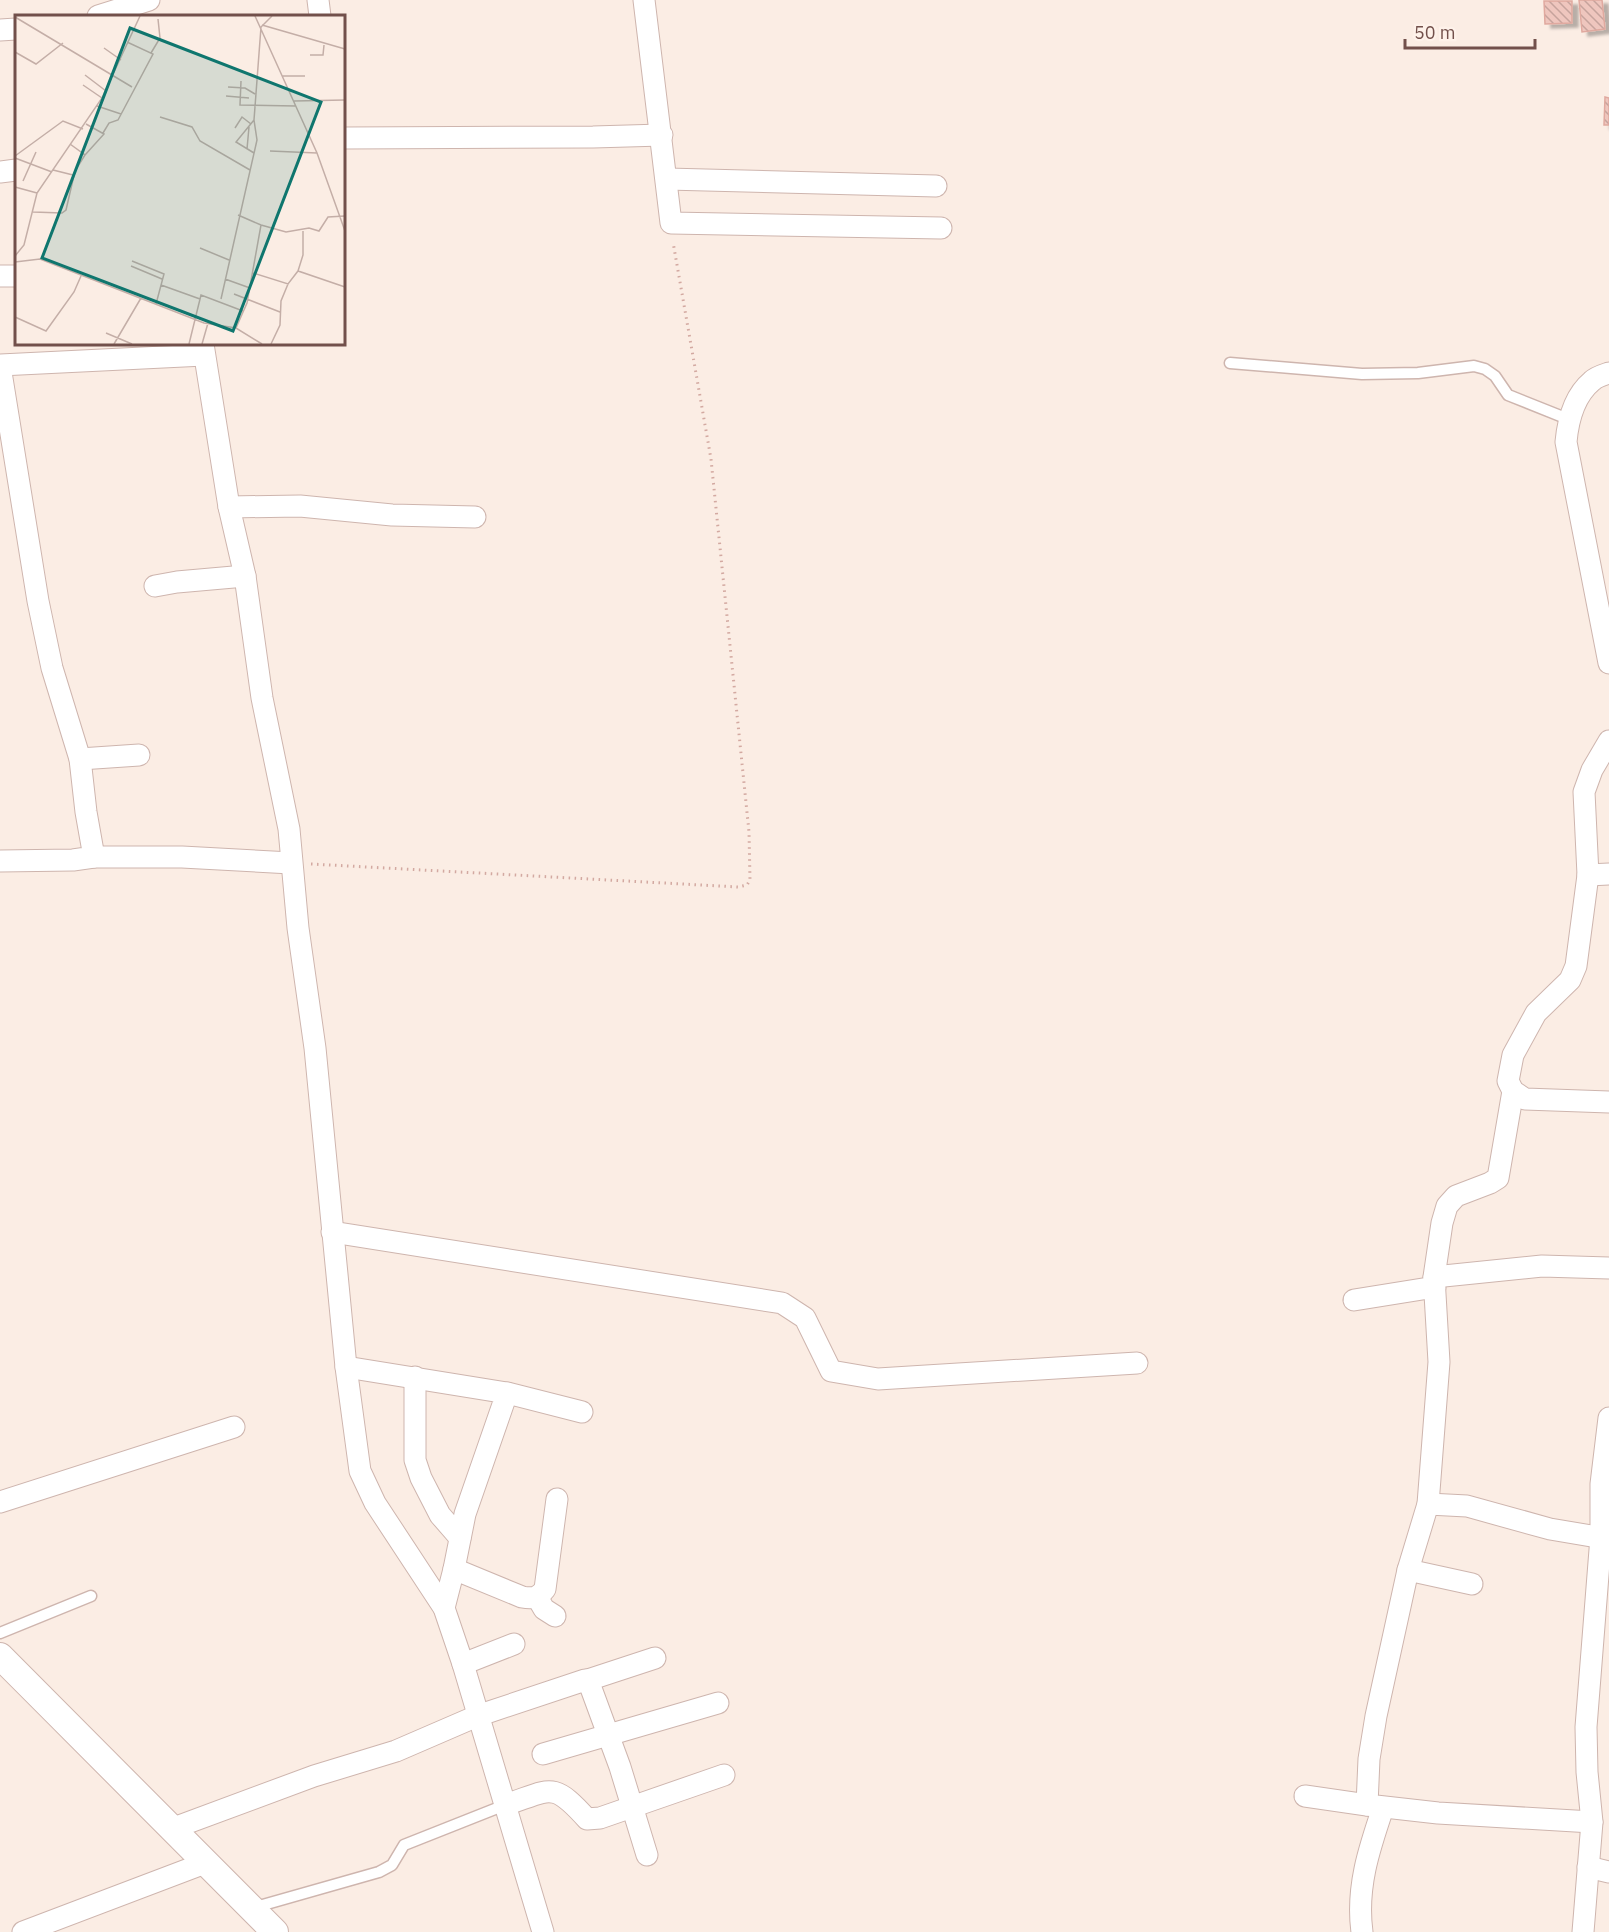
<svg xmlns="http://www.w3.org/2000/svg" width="1609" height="1932" font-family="'IBM Plex Sans',sans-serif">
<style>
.building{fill:url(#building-back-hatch);stroke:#e0a99f;stroke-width:1.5;filter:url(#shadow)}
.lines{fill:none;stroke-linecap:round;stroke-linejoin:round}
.service-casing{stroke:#ceb5ae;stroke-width:13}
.minor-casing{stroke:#ceb5ae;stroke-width:23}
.tertiary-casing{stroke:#ceb5ae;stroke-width:28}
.path{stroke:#d3a9a1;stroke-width:3;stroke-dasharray:1.5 4.5;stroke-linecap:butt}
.service{stroke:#fff;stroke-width:10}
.minor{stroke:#fff;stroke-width:21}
.tertiary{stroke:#fff;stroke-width:26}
.inset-road{fill:none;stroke:#c4aea7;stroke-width:1.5}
.view{fill:#0f766e;fill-opacity:0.15;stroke:#0f766e;stroke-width:3}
.inset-edge{fill:none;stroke:#72504b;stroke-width:3}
</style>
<defs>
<pattern id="building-back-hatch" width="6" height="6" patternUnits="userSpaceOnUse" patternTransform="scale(1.5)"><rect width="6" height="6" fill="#efc6be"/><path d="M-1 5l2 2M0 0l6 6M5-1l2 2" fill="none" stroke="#c6a39c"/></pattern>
<filter id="shadow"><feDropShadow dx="6" dy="4" stdDeviation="1.5" flood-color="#0004"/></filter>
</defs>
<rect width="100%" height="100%" fill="#fbede4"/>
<!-- building -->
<g class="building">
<path d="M 1579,0 L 1602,0 L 1605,29 L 1582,32 Z"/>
<path d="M 1544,1 L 1572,1 L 1572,23 L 1545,24 Z"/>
<path d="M 1605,97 L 1609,98 L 1609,125 L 1604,125 Z"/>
</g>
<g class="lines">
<defs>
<g id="service">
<path d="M 1230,363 L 1362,374 L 1418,373 L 1474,366 L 1485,369 L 1495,376 L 1508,395 L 1568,419"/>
<path d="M 0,1633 L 91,1596"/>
<path d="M 252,1908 L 379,1872 L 392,1865 L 404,1845 L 505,1805"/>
</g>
<g id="minor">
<path d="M 318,0 L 320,16"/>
<path d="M 644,0 L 671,223 L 941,228"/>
<path d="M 98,16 L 149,0"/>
<path d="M 0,30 L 16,29"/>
<path d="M 344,138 L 593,137 L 662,135"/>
<path d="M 0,172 L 16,170"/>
<path d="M 667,179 L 936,186"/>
<path d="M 0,276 L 16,276"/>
<path d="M 203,344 L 229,507 L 245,576 L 262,698 L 289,829 L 298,928 L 315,1048 L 346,1367 L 360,1471 L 375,1503 L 444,1608 L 463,1664 L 543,1932"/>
<path d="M 0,365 L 204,355"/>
<path d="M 0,366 L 38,601 L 52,668 L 80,759 L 86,812 L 94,857 L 73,860 L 0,861"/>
<path d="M 1609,373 C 1603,375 1596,377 1592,381 C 1574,396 1568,420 1566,442 L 1609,663"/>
<path d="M 229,507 L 300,506 L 392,515 L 475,517"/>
<path d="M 155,586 L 177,582 L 245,576"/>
<path d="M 1609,741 L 1592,770 L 1584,792 L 1588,875 L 1609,874"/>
<path d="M 80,759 L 139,755"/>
<path d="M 94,857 L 182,857 L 291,863"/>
<path d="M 1588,875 L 1576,966 L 1570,980 L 1536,1013 L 1513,1055 L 1508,1081 L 1513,1091 L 1525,1099 L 1609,1102"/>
<path d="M 1513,1091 L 1498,1178 L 1490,1183 L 1456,1196 L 1447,1206 L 1442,1223 L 1434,1277 L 1439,1362 L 1428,1504 L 1408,1570 L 1376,1716 L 1369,1759 L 1367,1805 L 1438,1813 L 1592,1822"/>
<path d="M 332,1232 L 782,1303 L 805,1318 L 831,1371 L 878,1379 L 1137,1363"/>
<path d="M 1434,1277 L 1542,1266 L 1609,1268"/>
<path d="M 1354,1300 L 1435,1287"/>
<path d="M 346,1367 L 507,1393 L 465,1514 L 454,1569 L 444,1608"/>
<path d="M 415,1377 L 415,1460 L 421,1478 L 440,1515 L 460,1538"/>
<path d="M 507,1393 L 582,1412"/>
<path d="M 0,1502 L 234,1427"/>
<path d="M 1428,1504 L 1467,1506 L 1550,1529 L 1609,1539"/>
<path d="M 454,1569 L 522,1597 C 533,1599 538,1598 545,1589 L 557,1499"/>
<path d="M 1408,1570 L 1472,1584"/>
<path d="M 537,1597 L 544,1609 L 555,1616"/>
<path d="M 463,1664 L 514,1644"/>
<path d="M 588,1680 L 655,1658"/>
<path d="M 543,1754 L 718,1703"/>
<path d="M 1305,1796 L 1367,1805"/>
<path d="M 505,1805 C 551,1790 552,1780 587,1819 L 600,1818 L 724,1775"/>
<path d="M 171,1829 L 314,1776 L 396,1751 L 477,1716 L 585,1680 L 588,1680 L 620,1767 L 647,1855"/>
<path d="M 1588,1867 L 1609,1872"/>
<path d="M 23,1932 L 205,1863"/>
<path d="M 1362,1932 C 1356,1888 1369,1849 1383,1808"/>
<path d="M 1583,1932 L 1592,1822 L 1587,1772 L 1586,1727 L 1601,1537 L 1601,1484 L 1609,1418"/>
</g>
<path id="tertiary" d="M 0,1656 L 275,1932"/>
</defs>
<!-- service casing -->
<use href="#service" class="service-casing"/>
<!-- minor casing -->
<use href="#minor" class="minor-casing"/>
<!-- tertiary casing -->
<use href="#tertiary" class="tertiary-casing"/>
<!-- path -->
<path class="path" d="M 311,864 L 738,887 L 747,885 L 750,880 L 749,832 L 711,459 L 673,242"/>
<!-- service -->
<use href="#service" class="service"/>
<!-- minor -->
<use href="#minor" class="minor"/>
<!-- tertiary -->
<use href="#tertiary" class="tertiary"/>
</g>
<!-- overview -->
<g transform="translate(15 15)">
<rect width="330" height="330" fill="#fbede4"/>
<path class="inset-road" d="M 240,1 L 302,138 L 330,216M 0,2 L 117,72M 247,10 L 330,34M 89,33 L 106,45M 0,37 L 21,49 L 48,28M 136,38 L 145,23 L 143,4M 295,40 L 308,40 L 309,30M 70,60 L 91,76M 267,61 L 290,61M 226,66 L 225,90 L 281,91M 68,70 L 87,83M 213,72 L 230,73 L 240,79M 211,81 L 234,83M 279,86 L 330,85M 82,91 L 106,99M 145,102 L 177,112 L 185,126 L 235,155M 239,105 L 221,127 L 239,138M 220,113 L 227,102 L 236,109M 88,118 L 94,108 L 103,105 L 138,39 L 112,27M 232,134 L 234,112M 255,136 L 302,138M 70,140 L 89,119 L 71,109M 0,141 L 48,106 L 68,114M 0,143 L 37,157M 38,155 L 58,160M 8,166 L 21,137M 0,172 L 22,178M 18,197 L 47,198 L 51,195 L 60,156 L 70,140 L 55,129M 223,200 L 246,210M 185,233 L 214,245M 0,241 L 9,230 L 22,178 L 87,83 L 125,1M 117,246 L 149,259 L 141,289M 0,247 L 25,244 L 189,308 L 221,313 L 247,329M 116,251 L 147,264M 283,256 L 288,240 L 288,216M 238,258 L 273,269 L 283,256 L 330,272M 210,264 L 235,273M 146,270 L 185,284M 219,279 L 265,297M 206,284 L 242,125 L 239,105 L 246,12 L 257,1M 0,302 L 31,316 L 59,277 L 66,261M 221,313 L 232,288 L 246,210 L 271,217 L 294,213 L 304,216 L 313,202 L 330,201M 91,318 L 117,329M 99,329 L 126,283M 174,329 L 186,280 L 228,296M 187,329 L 193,308M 256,329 L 265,310 L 266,286 L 273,269"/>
<path class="view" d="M 115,13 L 306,87 L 218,316 L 27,243 Z"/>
<rect width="330" height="330" class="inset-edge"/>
</g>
<!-- scale -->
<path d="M1405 39v9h130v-9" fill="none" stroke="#72504b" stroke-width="3"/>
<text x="1414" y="39" font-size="18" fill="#72504b" stroke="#fef2ea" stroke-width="4.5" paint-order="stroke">50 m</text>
</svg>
